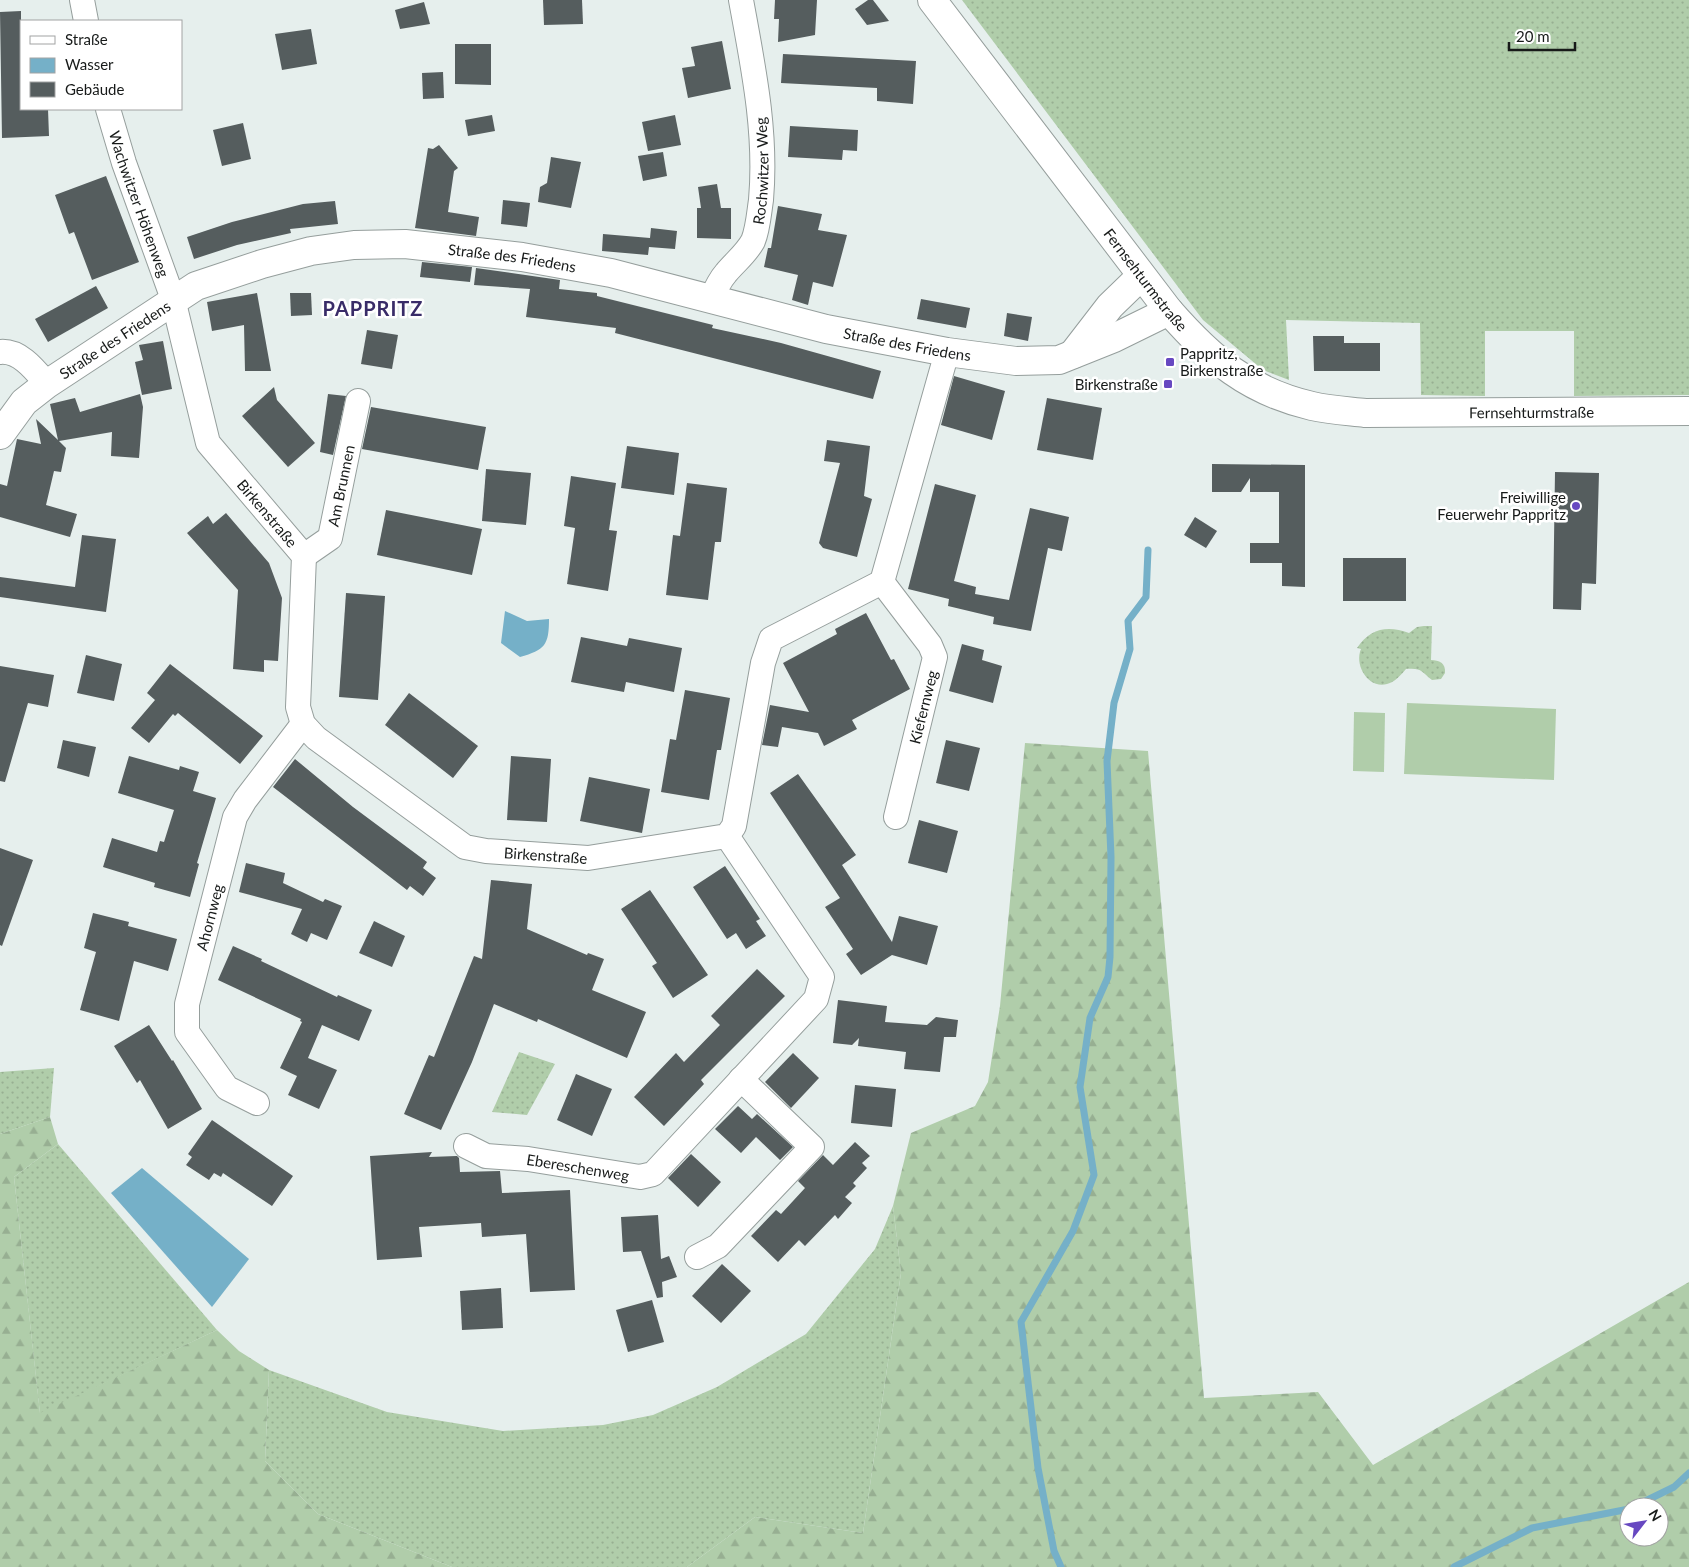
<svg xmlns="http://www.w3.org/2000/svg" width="1689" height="1567" font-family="Lato,sans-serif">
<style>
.grass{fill:url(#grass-dots)}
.forest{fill:url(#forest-firs);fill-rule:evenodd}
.pitch{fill:#b0cdaa}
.water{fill:#75b0c8}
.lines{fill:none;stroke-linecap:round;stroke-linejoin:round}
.stream{stroke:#75b0c8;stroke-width:7}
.building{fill:#555d5e}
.minor-casing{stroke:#959e9c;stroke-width:26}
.tertiary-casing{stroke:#959e9c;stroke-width:30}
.minor{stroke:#fff;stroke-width:24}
.tertiary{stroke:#fff;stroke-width:28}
.poi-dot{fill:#6748c1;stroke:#fff;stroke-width:2}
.labels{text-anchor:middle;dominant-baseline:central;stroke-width:5;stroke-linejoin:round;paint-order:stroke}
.street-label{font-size:15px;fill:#171a19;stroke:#fff}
.poi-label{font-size:15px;fill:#171a19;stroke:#fff;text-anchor:end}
.district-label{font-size:20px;font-weight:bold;letter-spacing:1px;fill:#392c68;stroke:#fff}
</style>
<defs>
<pattern id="grass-dots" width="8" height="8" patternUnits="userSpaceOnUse" patternTransform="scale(1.25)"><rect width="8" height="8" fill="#b0cdaa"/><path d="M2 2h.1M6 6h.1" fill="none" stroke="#97af92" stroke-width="1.8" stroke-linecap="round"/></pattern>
<pattern id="forest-firs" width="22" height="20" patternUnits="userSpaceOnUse" patternTransform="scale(1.25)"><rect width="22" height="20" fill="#b0cdaa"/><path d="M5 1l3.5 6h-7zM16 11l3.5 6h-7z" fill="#97af92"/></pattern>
</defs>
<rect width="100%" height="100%" fill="#e6efed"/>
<!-- grass -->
<g class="grass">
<path d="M 962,0 L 1689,0 L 1689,395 L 1574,396 L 1574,331 L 1485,331 L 1485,396 L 1421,395 L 1420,323 L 1286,320 L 1289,380 L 1263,370 L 1203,320 Z"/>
<path d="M 1424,626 L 1432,626 L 1431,660 C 1439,660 1446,663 1445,673 L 1441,679 L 1432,680 C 1420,671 1423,668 1406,669 C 1401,675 1395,682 1387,684 C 1368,689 1354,665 1361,649 L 1357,648 C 1370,628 1388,625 1409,633 L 1417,627 Z"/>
<path d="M 519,1052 L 555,1064 L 527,1115 L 492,1112 Z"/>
<path d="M 54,1068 L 50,1117 L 0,1134 L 0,1072 Z"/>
<path d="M 58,1144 L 217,1330 L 40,1414 L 14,1177 Z"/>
<path d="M 893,1206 L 901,1273 L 863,1533 L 755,1517 L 687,1567 L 452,1567 L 318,1514 L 265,1461 L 269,1370 L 387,1412 L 503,1431 L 603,1425 L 653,1415 L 717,1387 L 806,1334 L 875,1249 Z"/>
</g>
<!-- forest -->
<g class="forest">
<path d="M 1025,743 L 1148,751 L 1204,1398 L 1318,1392 L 1373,1465 L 1689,1282 L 1689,1567 L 687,1567 L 755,1517 L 863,1533 L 901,1273 L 893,1206 L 911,1133 L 975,1106 L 988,1082 L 1000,1006 ZM 1629,1507 L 1659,1507 L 1659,1537 L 1629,1537 Z"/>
<path d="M 50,1117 L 58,1144 L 14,1177 L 40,1413 L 217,1330 L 239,1351 L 269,1370 L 265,1461 L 318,1514 L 452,1567 L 0,1567 L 0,1134 Z"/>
</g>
<!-- pitch -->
<g class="pitch">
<path d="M 1407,703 L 1556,709 L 1554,780 L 1404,774 Z"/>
<path d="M 1354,712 L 1385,713 L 1384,772 L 1353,771 Z"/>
</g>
<!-- water -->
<g class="water">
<path d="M 505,611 L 527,621 L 549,619 C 549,645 545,650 520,657 L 501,643 Z"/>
<path d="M 142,1168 L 249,1259 L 212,1307 L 111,1193 Z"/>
</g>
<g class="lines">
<!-- stream -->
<g class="stream">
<path d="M 1633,1507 L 1674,1487 L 1689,1473"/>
<path d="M 1061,1567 L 1054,1551 L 1038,1468 L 1021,1322 L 1073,1231 L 1094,1175 L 1080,1087 L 1090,1018 L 1108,977 L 1110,957 L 1111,857 L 1107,761 L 1114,703 L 1130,649 L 1128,621 L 1146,597 L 1148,550"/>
<path d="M 1454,1567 L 1532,1528 L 1629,1509"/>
</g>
</g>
<!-- building -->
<g class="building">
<path d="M 543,0 L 582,0 L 583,24 L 544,25 Z"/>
<path d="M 775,0 L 817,0 L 815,35 L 778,42 L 779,19 L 774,19 Z"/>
<path d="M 868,0 L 873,0 L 889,21 L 867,25 L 855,9 Z"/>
<path d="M 424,2 L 430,24 L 400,29 L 395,10 Z"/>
<path d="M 21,11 L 21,109 L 48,109 L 49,136 L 2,138 L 0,12 Z"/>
<path d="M 311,29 L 317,64 L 282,70 L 275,34 Z"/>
<path d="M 722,41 L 731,89 L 688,98 L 682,68 L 695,66 L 691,47 Z"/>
<path d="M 455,44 L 491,44 L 491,85 L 455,84 Z"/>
<path d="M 783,54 L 916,61 L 913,104 L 877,101 L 877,88 L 781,83 Z"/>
<path d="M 443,72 L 444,98 L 423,99 L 422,73 Z"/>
<path d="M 492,115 L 495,131 L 468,136 L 465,120 Z"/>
<path d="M 675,115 L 681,145 L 648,151 L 642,122 Z"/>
<path d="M 243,123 L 251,159 L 222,166 L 213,130 Z"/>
<path d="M 790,126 L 858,130 L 857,151 L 843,150 L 842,160 L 788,157 Z"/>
<path d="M 439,145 L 458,168 L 454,171 L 448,212 L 479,217 L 476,236 L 415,228 L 428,148 L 433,149 Z"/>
<path d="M 663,152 L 667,176 L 643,181 L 638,156 Z"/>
<path d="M 551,157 L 581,162 L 571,208 L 538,202 L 540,187 L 547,183 Z"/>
<path d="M 106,176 L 139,262 L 92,280 L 74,232 L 69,234 L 55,195 Z"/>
<path d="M 717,184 L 721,208 L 731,208 L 731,239 L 697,238 L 697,208 L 701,208 L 698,187 Z"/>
<path d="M 503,200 L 530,203 L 527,227 L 501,224 Z"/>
<path d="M 335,201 L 338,224 L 290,229 L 291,233 L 237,245 L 194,259 L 187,237 L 232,222 L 303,204 Z"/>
<path d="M 778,206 L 822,214 L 818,230 L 847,235 L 833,287 L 813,282 L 808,305 L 792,300 L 798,275 L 764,267 L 768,248 L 771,248 Z"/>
<path d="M 651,228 L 677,231 L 675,249 L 649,247 L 648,255 L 602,251 L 603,234 L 650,238 Z"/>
<path d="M 422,262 L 472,267 L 470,282 L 420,277 Z"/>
<path d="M 476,268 L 560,280 L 559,289 L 597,293 L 597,296 L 713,325 L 712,328 L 781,343 L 881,371 L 873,399 L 615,333 L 616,328 L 526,317 L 530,289 L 474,285 Z"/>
<path d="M 96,286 L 108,308 L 48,342 L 35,319 Z"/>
<path d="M 257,293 L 271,371 L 245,371 L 244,325 L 212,331 L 207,302 Z"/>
<path d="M 290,293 L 311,293 L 312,315 L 291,316 Z"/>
<path d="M 921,299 L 970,308 L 966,328 L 917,319 Z"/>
<path d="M 1007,313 L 1032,317 L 1028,341 L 1004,336 Z"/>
<path d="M 367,330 L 398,335 L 392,369 L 361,364 Z"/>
<path d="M 1313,336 L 1344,336 L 1344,343 L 1380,343 L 1380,371 L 1314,371 Z"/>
<path d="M 163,341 L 172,389 L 142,395 L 135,362 L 143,360 L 139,345 Z"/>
<path d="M 954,376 L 1005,391 L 992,440 L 941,425 Z"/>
<path d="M 274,387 L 277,400 L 315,443 L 288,467 L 242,416 Z"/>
<path d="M 140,394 L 143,407 L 139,458 L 111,456 L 112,432 L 59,441 L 66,448 L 61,472 L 54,471 L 46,505 L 77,514 L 70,537 L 0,517 L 0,484 L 7,486 L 17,439 L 41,444 L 36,419 L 58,440 L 50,404 L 75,398 L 80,412 Z"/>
<path d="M 328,394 L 346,396 L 333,455 L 320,452 Z"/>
<path d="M 1047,398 L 1102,408 L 1093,460 L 1037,450 Z"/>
<path d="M 371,407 L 486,427 L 478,470 L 362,449 Z"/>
<path d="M 827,440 L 870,446 L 864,496 L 872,499 L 857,557 L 823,548 L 819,543 L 840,463 L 824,461 Z"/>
<path d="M 627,446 L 679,453 L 674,495 L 621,488 Z"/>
<path d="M 1212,464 L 1305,465 L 1305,587 L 1282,586 L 1282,563 L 1250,563 L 1250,543 L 1279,543 L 1279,492 L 1250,492 L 1250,478 L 1241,492 L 1212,492 Z"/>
<path d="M 486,469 L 531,473 L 526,525 L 482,521 Z"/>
<path d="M 1555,472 L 1599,473 L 1596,584 L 1582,583 L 1581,610 L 1553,609 Z"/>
<path d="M 571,476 L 616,483 L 609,530 L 617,531 L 608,591 L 567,584 L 575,528 L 564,526 Z"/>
<path d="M 687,483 L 727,488 L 721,542 L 715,542 L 708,600 L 666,595 L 673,535 L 680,536 Z"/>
<path d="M 935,484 L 976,495 L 954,581 L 976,587 L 975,594 L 1009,600 L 1030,508 L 1069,517 L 1062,551 L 1048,548 L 1031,631 L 993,624 L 994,617 L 948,606 L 949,599 L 908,589 Z"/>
<path d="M 386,510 L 482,529 L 472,575 L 377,555 Z"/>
<path d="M 226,513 L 269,563 L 282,598 L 278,661 L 264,660 L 264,672 L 233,669 L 238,590 L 187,533 L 208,516 L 213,524 Z"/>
<path d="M 1195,517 L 1217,531 L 1206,548 L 1184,535 Z"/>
<path d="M 82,535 L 116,539 L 106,612 L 0,597 L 0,577 L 75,587 Z"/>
<rect x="1343" y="558" width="63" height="43"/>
<path d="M 346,593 L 385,596 L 378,700 L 339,697 Z"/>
<path d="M 866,613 L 891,660 L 894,659 L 910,689 L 852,720 L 857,729 L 824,746 L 818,733 L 782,727 L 778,747 L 762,745 L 770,705 L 809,712 L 783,663 L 837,634 L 835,629 Z"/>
<path d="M 581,637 L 627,646 L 629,638 L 682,648 L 674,692 L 626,682 L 624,692 L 571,682 Z"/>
<path d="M 962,644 L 984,650 L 982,660 L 1002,666 L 993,703 L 949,691 Z"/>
<path d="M 86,655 L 122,664 L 114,701 L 77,693 Z"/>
<path d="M 170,664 L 263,736 L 240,764 L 178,713 L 175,716 L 173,714 L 149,743 L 131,728 L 155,700 L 147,693 Z"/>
<path d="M 0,666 L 54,675 L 48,707 L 28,703 L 5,782 L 0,781 Z"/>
<path d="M 685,690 L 730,698 L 721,750 L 717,750 L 709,800 L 661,792 L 670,739 L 676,740 Z"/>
<path d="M 409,693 L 478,746 L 453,778 L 385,725 Z"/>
<path d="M 63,740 L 96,747 L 89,777 L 57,768 Z"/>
<path d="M 946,740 L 980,748 L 969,791 L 936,783 Z"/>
<path d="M 129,756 L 179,770 L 180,766 L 199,772 L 193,791 L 216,798 L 197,863 L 199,864 L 190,897 L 154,887 L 155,883 L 103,867 L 112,838 L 157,852 L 160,841 L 164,842 L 174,810 L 118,793 Z"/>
<path d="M 511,756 L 551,759 L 547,822 L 507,820 Z"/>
<path d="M 295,759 L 353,807 L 427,862 L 423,868 L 436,878 L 423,896 L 410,886 L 407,890 L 273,787 Z"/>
<path d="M 798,774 L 856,855 L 842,865 L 892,942 L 899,916 L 938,926 L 927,965 L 892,955 L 861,975 L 846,954 L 853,949 L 825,907 L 840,898 L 770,793 Z"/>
<path d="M 589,777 L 650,789 L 642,833 L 580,821 Z"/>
<path d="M 919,820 L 958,831 L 947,873 L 908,863 Z"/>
<path d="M 0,848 L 33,860 L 2,946 L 0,945 Z"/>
<path d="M 246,863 L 285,873 L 283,883 L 323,902 L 325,899 L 342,906 L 327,940 L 311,933 L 307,942 L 291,934 L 302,909 L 239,892 Z"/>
<path d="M 725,866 L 760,919 L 756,921 L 766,936 L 746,949 L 736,933 L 727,939 L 693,887 Z"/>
<path d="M 491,880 L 532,884 L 527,929 L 587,955 L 588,953 L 604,959 L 592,990 L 646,1012 L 627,1058 L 538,1019 L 537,1022 L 494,1004 L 472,1062 L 441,1130 L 404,1114 L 429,1055 L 434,1057 L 474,956 L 482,959 Z"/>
<path d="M 650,890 L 708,975 L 673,998 L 652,966 L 657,963 L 621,909 Z"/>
<path d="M 93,913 L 129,922 L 128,926 L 177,939 L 168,971 L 134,961 L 119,1021 L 80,1010 L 96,952 L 84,948 Z"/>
<path d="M 374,921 L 405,936 L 392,967 L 359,953 Z"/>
<path d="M 233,946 L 262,959 L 261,961 L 337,997 L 338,995 L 372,1010 L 359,1041 L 322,1025 L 308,1058 L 337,1070 L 319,1109 L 288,1095 L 297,1076 L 280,1068 L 302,1022 L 300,1021 L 301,1019 L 218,980 Z"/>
<path d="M 757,969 L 785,996 L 701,1080 L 704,1084 L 664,1126 L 634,1097 L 676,1053 L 684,1062 L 720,1025 L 711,1016 Z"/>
<path d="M 838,1000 L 887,1006 L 885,1022 L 927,1025 L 936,1017 L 958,1020 L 956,1037 L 944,1037 L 940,1072 L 904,1069 L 906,1052 L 858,1046 L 859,1038 L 852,1045 L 833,1043 Z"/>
<path d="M 149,1025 L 172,1061 L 173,1060 L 202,1109 L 168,1129 L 140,1080 L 137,1083 L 114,1046 Z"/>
<path d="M 793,1053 L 819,1078 L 791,1108 L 765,1082 Z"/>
<path d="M 576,1074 L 612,1089 L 592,1136 L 557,1120 Z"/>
<path d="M 855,1085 L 896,1089 L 892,1127 L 851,1123 Z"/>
<path d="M 738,1106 L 752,1119 L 757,1114 L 793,1147 L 780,1160 L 756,1137 L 741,1153 L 715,1129 Z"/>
<path d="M 212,1120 L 293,1176 L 272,1206 L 223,1173 L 221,1177 L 214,1173 L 209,1180 L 186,1165 L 192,1157 L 188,1154 Z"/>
<path d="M 855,1142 L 870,1156 L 862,1163 L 867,1168 L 853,1183 L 856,1186 L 845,1197 L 852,1203 L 838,1219 L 835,1215 L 805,1246 L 799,1240 L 778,1262 L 751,1236 L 776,1210 L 781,1214 L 805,1188 L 798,1181 L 823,1155 L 833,1165 Z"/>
<path d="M 432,1152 L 429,1157 L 457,1156 L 459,1158 L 460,1172 L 500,1171 L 502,1193 L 570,1190 L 575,1290 L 530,1292 L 526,1234 L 482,1237 L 481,1223 L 419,1227 L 422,1257 L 377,1260 L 370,1156 Z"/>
<path d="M 691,1154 L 721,1182 L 698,1207 L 668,1178 Z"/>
<path d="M 658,1215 L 661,1259 L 669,1256 L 677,1277 L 662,1282 L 663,1297 L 657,1298 L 641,1251 L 623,1252 L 621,1217 Z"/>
<path d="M 722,1264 L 751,1291 L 721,1323 L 692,1296 Z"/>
<path d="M 501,1288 L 503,1328 L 462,1330 L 460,1291 Z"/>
<path d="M 652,1300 L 664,1342 L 628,1352 L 616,1310 Z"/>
</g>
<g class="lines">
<defs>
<g id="minor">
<path d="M 82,0 L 86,21"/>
<path id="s1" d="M 108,109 L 124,163 L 173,299 L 208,443 L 304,556 L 298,707 L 303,724 L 316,738 L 465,847 L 486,851 L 588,858 L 727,836 L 734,826 L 763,663 L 771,639 L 882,582 L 947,352"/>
<path id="s2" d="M 711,300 C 715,290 719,281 726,273 C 735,262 746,254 753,241 C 758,229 759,213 761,200 C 767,132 753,66 741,0"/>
<path d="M 0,352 C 20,350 35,370 47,384"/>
<path id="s3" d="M 304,556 L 330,538 L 358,401"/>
<path d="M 882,582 L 930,645 L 935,657 L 896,817"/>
<path id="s4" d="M 257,1103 L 227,1088 L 187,1032 L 187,1004 L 235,817 L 245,800 L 303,724"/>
<path id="s5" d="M 466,1146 L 486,1156 L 528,1159 L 640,1177 L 653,1174 L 816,999 L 822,977 L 727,836"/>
<path d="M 697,1257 L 718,1246 L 812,1147 L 741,1079"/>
</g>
<g id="tertiary">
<path id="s6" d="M 932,0 L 1169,311 C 1211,359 1248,391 1312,406 C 1329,410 1347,411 1365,413 L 1689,411"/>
<path d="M 1073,354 L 1110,306 L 1141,276"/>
<path id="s7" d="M 0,435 L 24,402 L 47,384 L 196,286 L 262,264 L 311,251 L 354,245 L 405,244 L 522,257 L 611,273 L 826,329 L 947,352 L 1016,361 L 1059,360 L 1114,338 L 1169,311"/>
</g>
</defs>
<!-- minor casing -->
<use href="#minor" class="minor-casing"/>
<!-- tertiary casing -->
<use href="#tertiary" class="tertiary-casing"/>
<!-- minor -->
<use href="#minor" class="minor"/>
<!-- tertiary -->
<use href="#tertiary" class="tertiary"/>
</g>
<!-- markers -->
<g class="poi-dot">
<rect x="1165" y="357" width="10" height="10" rx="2.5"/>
<rect x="1163" y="379" width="10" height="10" rx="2.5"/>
<circle cx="1576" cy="506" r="5"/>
</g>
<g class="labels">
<!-- street labels -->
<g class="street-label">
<text stroke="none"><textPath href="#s2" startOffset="144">Rochwitzer Weg</textPath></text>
<text stroke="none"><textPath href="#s1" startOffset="100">Wachwitzer Höhenweg</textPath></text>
<text stroke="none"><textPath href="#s7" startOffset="571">Straße des Friedens</textPath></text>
<text stroke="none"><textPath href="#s6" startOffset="352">Fernsehturmstraße</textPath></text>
<text stroke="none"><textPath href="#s7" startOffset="151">Straße des Friedens</textPath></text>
<text stroke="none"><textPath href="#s7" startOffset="976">Straße des Friedens</textPath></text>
<text stroke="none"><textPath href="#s6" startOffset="786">Fernsehturmstraße</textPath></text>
<text stroke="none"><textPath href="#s3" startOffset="85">Am Brunnen</textPath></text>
<text stroke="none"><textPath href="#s1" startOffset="441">Birkenstraße</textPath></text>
<text transform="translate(923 707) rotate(-76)">Kiefernweg</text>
<text stroke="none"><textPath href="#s1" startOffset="951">Birkenstraße</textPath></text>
<text stroke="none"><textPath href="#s4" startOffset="220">Ahornweg</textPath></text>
<text stroke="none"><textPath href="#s5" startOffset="115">Ebereschenweg</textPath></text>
</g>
<!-- poi labels -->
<g class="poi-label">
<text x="1180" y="353" text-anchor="start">Pappritz,<tspan x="1180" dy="17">Birkenstraße</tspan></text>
<text x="1158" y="384">Birkenstraße</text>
<text x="1566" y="497">Freiwillige<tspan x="1566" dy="17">Feuerwehr Pappritz</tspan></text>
</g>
<!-- district labels -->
<g class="district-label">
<text x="373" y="308">PAPPRITZ</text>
</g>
</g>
<!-- legend -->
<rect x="20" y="20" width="162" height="90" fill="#ffffff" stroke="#a2a3a3"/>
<rect x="30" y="36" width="25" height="8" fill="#ffffff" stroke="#a2a3a3"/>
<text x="65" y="45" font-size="15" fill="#171a19">Straße</text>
<rect x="30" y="58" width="25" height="15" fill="#75b0c8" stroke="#a2a3a3"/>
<text x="65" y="70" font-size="15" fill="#171a19">Wasser</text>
<rect x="30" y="82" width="25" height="15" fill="#555d5e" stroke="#a2a3a3"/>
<text x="65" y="95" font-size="15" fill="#171a19">Gebäude</text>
<!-- north arrow -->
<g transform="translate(1644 1522) rotate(59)"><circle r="24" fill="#ffffff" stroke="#a2a3a3"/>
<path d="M0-4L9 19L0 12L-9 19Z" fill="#6748c1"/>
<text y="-8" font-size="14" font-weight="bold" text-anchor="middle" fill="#171a19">N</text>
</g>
<!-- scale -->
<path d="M1509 42v8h66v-8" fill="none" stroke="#171a19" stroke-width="2.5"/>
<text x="1516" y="42" font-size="15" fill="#171a19" stroke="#ffffff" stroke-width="4" paint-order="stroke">20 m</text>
</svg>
